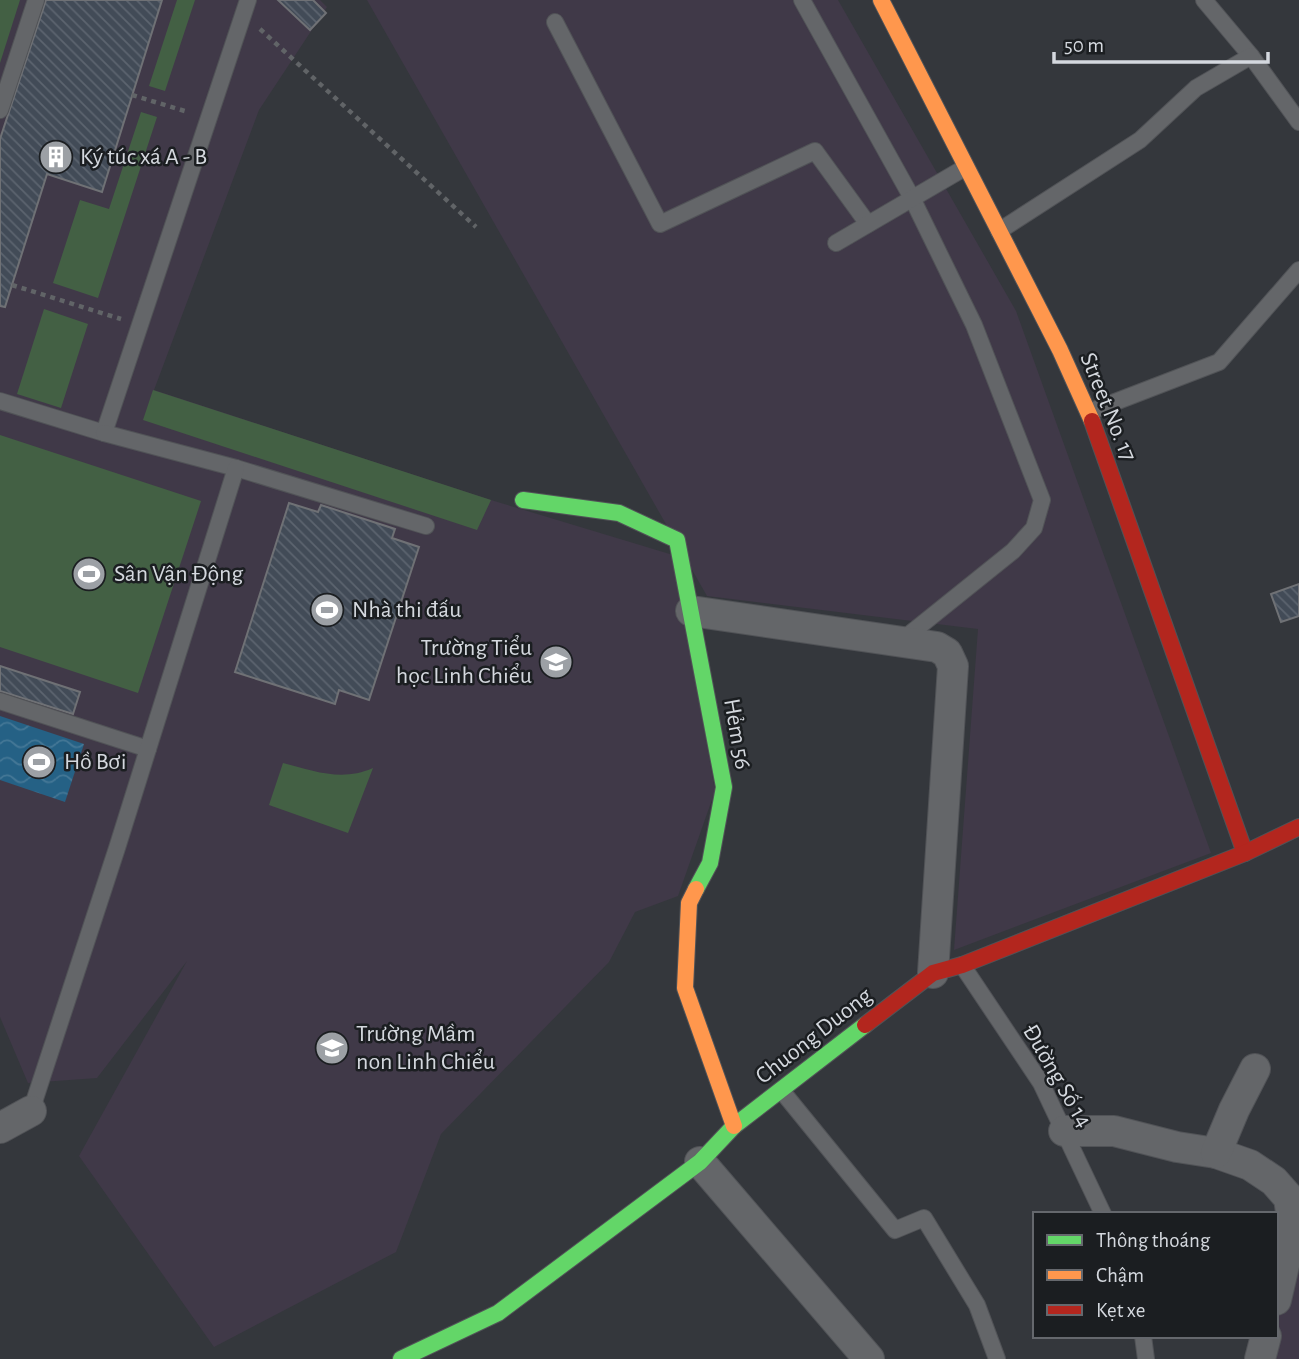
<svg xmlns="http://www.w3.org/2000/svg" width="1299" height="1359" font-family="'Alegreya Sans',sans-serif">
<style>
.education{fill:#403948}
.grass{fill:#436044}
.water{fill:url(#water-waves)}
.building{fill:url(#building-back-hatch);stroke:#6f7175;stroke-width:2}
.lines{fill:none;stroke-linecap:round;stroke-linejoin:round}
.lane-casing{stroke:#515357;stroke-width:18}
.street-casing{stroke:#515357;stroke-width:32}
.fast-casing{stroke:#515357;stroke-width:18}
.slow-casing{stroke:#515357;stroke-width:18}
.jam-casing{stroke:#515357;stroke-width:18}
.path{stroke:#616467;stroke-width:4.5;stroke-dasharray:5 5;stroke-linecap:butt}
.lane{stroke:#646669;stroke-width:16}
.street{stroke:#646669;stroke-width:30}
.fast{stroke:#63d668;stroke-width:16}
.slow{stroke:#ff974d;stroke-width:16}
.jam{stroke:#b3261e;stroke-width:16}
.labels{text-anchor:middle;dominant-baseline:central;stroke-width:5;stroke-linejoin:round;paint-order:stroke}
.poi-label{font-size:24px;fill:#d4d8de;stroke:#1b1e21;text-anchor:start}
.street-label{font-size:24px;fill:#d4d8de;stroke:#1b1e21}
</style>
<defs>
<pattern id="water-waves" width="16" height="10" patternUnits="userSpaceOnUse" patternTransform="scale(1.75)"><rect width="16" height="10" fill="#256185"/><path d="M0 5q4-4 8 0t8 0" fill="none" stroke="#447796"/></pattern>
<pattern id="building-back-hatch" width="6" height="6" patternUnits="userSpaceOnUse" patternTransform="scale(1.75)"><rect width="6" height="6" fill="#424b57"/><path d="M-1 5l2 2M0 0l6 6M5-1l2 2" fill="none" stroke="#5c646f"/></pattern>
</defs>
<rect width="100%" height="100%" fill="#34373c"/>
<!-- education -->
<g class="education">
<path d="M 0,0 L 320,0 L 327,7 L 259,110 L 154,390 L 491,500 L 673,555 L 715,791 L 678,896 L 635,912 L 609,962 L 441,1134 L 396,1252 L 214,1347 L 79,1156 L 187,961 L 97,1078 L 28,1083 L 0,1017 Z"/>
<path d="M 367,0 L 838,0 L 1016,311 L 1211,853 L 954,950 L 978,629 L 707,596 Z"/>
<path d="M 1299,1226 L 1299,1359 L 1263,1359 L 1276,1336 L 1276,1311 Z"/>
</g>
<!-- grass -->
<g class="grass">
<path d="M 0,0 L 20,0 L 0,63 Z"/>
<path d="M 177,0 L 195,0 L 165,91 L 149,86 Z"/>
<path d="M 141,112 L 157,117 L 98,298 L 53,283 L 80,200 L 109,209 Z"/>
<path d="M 44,309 L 88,324 L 61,408 L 17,394 Z"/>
<path d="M 153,390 L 491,500 L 477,530 L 143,420 Z"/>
<path d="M 0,435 L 201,501 L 138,693 L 0,647 Z"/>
<path d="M 283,763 C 314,771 342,782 373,768 L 348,833 L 269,805 Z"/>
</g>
<!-- water -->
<path class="water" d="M 0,716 L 84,744 L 65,802 L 0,780 Z"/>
<!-- building -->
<g class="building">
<path d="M 46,0 L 162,0 L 102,192 L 47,174 L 5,307 L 0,306 L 0,139 Z"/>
<path d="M 278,0 L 313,0 L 326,13 L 310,30 Z"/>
<path d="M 289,503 L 318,512 L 321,505 L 395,529 L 392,538 L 419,547 L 369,700 L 339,690 L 335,704 L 235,672 Z"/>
<path d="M 1299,584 L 1299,616 L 1281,622 L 1271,594 Z"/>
<path d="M 0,666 L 80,692 L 73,714 L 0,691 Z"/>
</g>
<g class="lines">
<defs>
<g id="lane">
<path d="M 802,0 L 912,198 L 974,325 L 1042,500 L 1034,528 L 1013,551 L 901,641"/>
<path d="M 1204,0 L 1251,56 L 1299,122"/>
<path d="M 555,22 L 660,224 L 815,151 L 868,224"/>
<path d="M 0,110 L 36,0"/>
<path d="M 999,231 L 1140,140 L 1196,88 L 1251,56"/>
<path d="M 836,243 L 966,167"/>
<path d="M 0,401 L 104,433 L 248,0"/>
<path d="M 1089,412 L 1219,362 L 1299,270"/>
<path d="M 104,433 L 236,468 L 426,526"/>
<path d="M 0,701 L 148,749"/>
<path d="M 962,965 L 1041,1083 L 1103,1214"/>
<path d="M 781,1090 L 895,1230 L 924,1218 L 977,1305 L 997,1359"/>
<path d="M 31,1111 L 117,848 L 236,468"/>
<path d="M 1143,1336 L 1146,1359"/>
</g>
<g id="street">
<path d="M 691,611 L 937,647 L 947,653 L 953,666 L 933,973"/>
<path d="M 0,1128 L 31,1111"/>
<path d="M 1064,1131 L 1114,1131 L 1177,1147 L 1216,1153 L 1250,1165 L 1274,1181 L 1289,1198 L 1293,1226 L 1276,1300"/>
<path d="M 1216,1153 L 1234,1110 L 1255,1069"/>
<path d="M 700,1162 L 869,1359"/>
<path d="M 1260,1359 L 1266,1336"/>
</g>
<g id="fast">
<path d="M 523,500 L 619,513 L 677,540 L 724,787 L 710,863 L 696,889"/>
<path d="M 401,1359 L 498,1313 L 700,1162 L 734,1126 L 865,1025"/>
</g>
<g id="slow">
<path d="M 881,0 L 1060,350 L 1092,421"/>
<path d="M 696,889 L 689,903 L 685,988 L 734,1126"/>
</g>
<g id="jam">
<path d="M 1092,421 L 1245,853"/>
<path d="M 865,1025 L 933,973 L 962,965 L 1245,853 L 1299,827"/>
</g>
</defs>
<!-- lane casing -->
<use href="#lane" class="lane-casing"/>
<!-- street casing -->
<use href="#street" class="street-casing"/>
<!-- fast casing -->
<use href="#fast" class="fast-casing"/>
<!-- slow casing -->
<use href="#slow" class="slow-casing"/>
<!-- jam casing -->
<use href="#jam" class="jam-casing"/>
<!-- path -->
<g class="path">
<path d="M 260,29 L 476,227"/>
<path d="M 132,95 L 188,112"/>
<path d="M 12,285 L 121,319"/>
</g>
<!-- lane -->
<use href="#lane" class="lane"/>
<!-- street -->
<use href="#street" class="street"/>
<!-- fast -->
<use href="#fast" class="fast"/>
<!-- slow -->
<use href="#slow" class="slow"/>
<!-- jam -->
<use href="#jam" class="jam"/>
</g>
<!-- icons -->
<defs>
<symbol id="building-disc" viewBox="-11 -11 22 22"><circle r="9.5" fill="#9ca0a5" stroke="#1b1e21"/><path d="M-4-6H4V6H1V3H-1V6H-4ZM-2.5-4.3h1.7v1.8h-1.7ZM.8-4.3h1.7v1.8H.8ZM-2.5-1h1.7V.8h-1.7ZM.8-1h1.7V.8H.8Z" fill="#fff"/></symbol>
<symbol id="stadium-disc" viewBox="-11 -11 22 22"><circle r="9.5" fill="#9ca0a5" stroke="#1b1e21"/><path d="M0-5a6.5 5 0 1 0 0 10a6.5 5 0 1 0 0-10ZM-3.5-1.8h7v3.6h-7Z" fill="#fff"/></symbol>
<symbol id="school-disc" viewBox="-11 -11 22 22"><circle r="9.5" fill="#9ca0a5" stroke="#1b1e21"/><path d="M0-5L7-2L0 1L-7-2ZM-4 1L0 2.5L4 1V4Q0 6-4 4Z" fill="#fff"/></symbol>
</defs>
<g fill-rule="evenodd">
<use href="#building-disc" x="37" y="138" width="38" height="38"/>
<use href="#stadium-disc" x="70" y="555" width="38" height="38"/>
<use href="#stadium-disc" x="308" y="591" width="38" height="38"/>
<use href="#school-disc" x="537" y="643" width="38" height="38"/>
<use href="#stadium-disc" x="20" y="743" width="38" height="38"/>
<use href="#school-disc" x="313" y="1029" width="38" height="38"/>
</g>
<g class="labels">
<!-- poi labels -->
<g class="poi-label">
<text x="80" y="157">Ký túc xá A - B</text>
<text x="114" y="574">Sân Vận Động</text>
<text x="352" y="610">Nhà thi đấu</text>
<text x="532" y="648" text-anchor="end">Trường Tiểu<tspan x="532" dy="28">học Linh Chiểu</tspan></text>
<text x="64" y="762">Hồ Bơi</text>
<text x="356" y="1034">Trường Mầm<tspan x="356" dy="28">non Linh Chiểu</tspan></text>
</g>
<!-- street labels -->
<g class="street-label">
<text transform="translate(1108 407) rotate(68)">Street No. 17</text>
<text transform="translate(737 734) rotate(80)">Hẻm 56</text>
<text transform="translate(814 1036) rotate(-38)">Chuong Duong</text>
<text transform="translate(1057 1076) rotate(60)">Đường Số 14</text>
</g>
</g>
<!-- legend -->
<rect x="1033" y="1212" width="245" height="126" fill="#1b1e21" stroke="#65686d" stroke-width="2"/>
<rect x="1047" y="1235" width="35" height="10" fill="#63d668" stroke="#65686d" stroke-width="2"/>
<text x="1096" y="1247" font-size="21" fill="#d4d8de">Thông thoáng</text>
<rect x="1047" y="1270" width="35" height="10" fill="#ff974d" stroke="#65686d" stroke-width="2"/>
<text x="1096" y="1282" font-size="21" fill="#d4d8de">Chậm</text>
<rect x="1047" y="1305" width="35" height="10" fill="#b3261e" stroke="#65686d" stroke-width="2"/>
<text x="1096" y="1317" font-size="21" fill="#d4d8de">Kẹt xe</text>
<!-- scale -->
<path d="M1054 52v10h214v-10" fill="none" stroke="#d4d8de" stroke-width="3.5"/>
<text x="1064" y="52" font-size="21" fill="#d4d8de" stroke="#1b1e21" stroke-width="5" paint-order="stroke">50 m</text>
</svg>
